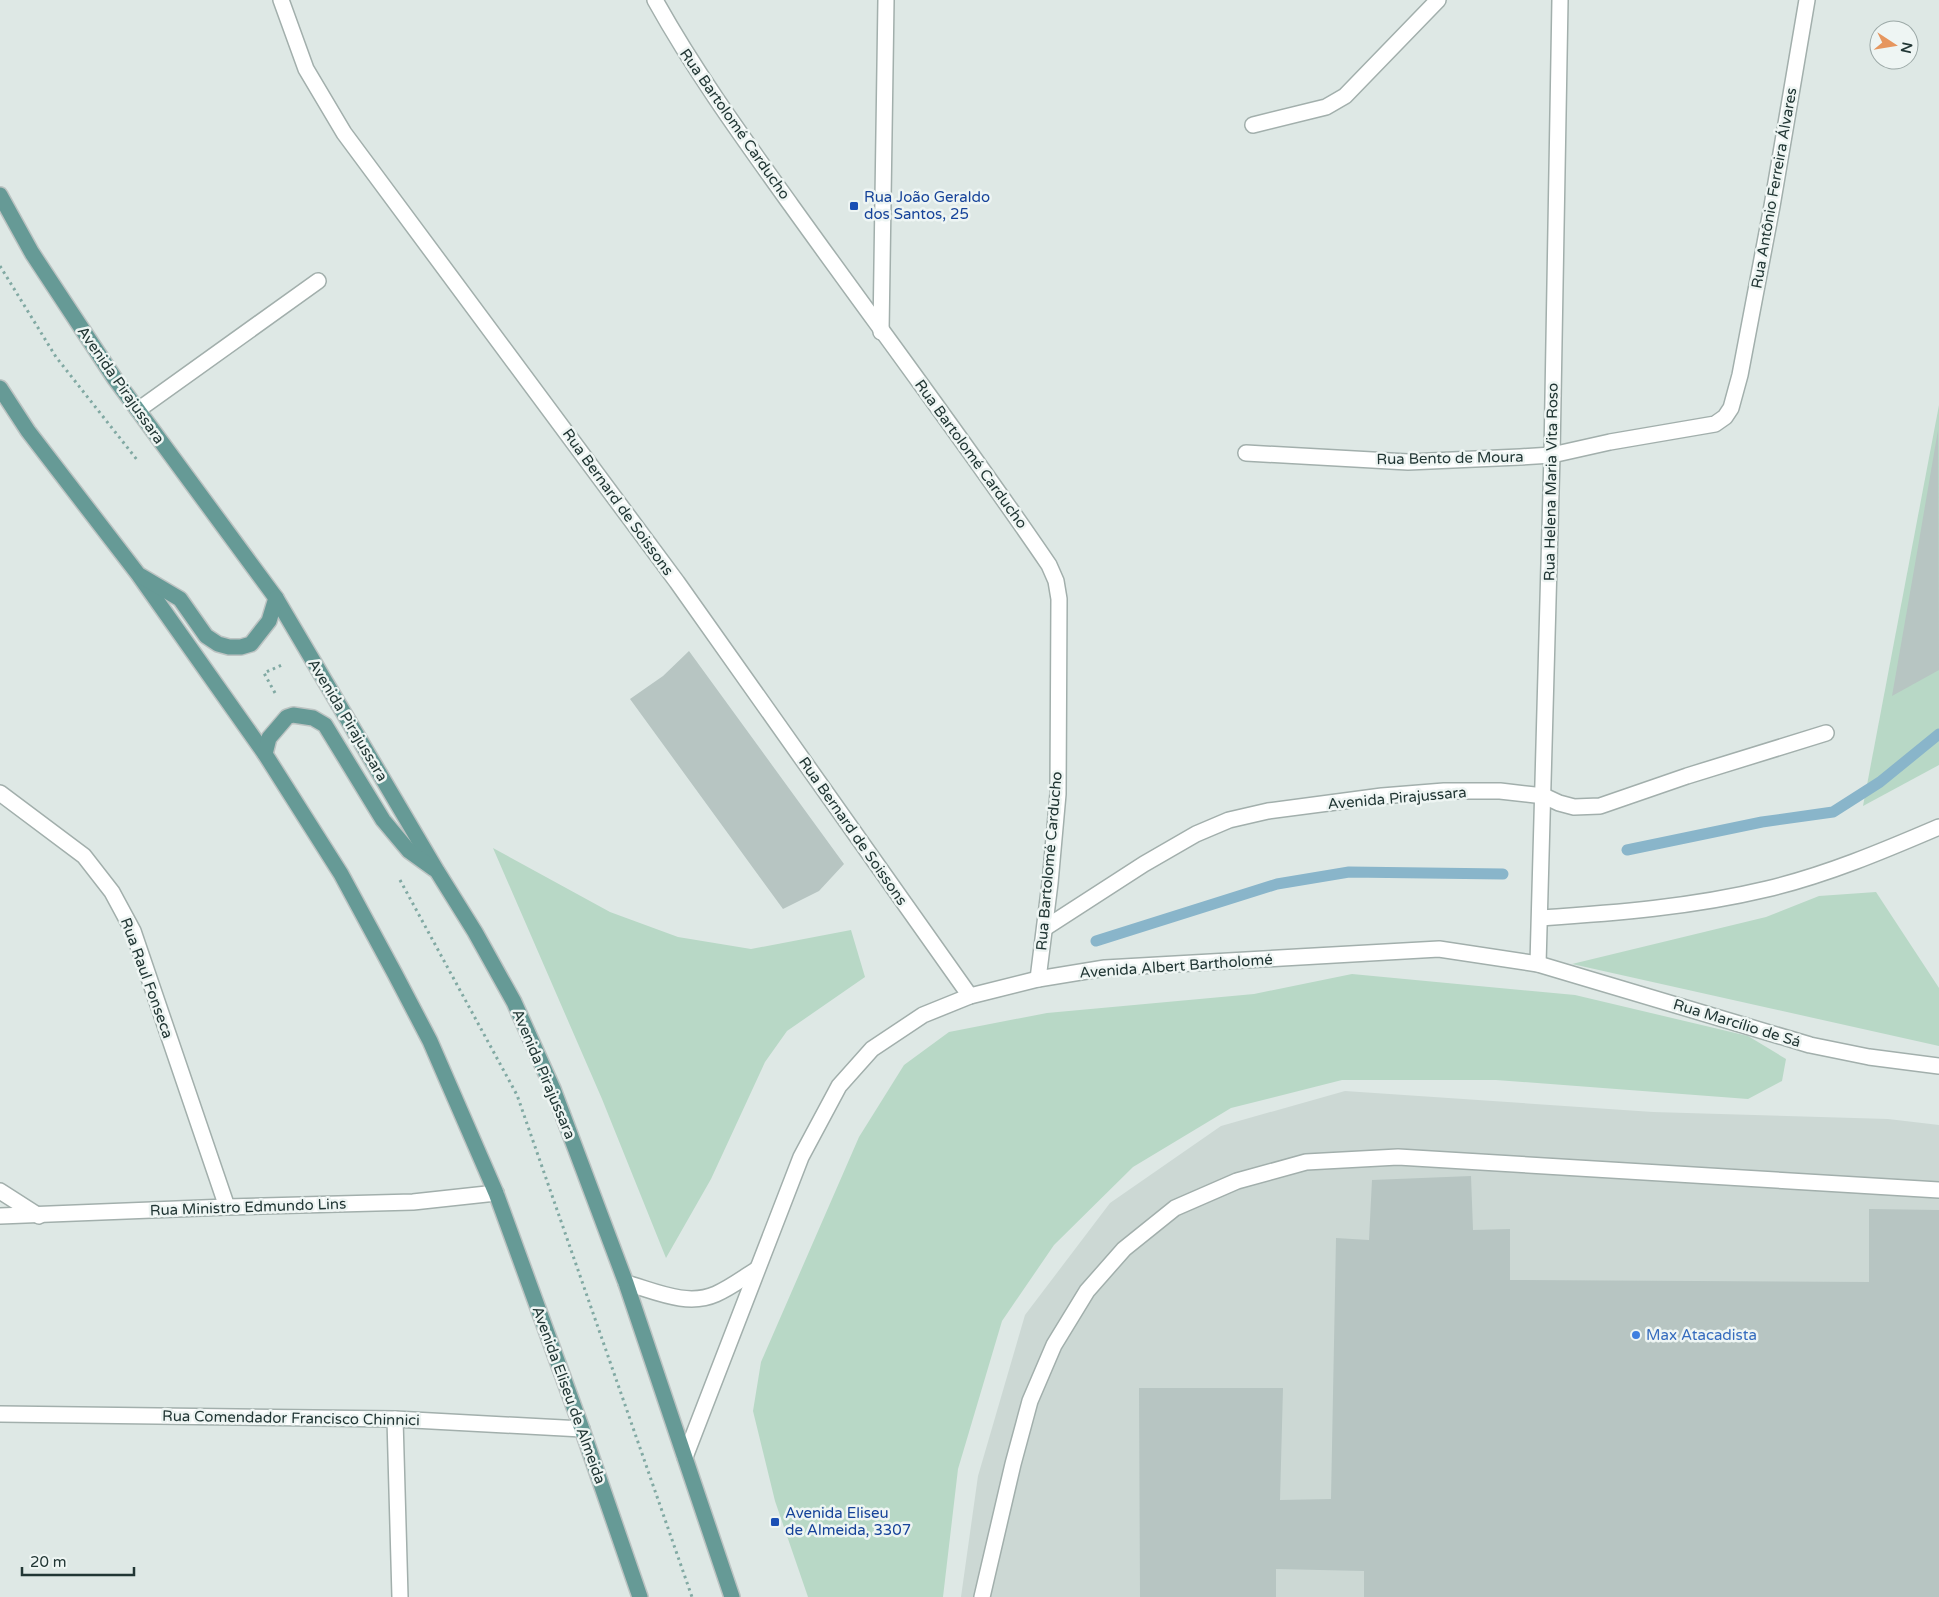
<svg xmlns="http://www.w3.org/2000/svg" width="1939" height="1597" font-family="'Varela Round',sans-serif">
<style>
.built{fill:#ccd8d4}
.green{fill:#b8d8c6}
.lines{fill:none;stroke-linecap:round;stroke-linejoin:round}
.stream{stroke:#89b5ca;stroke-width:11}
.building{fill:#b7c5c2}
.service-casing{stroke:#a2afac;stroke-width:18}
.pedestrian-casing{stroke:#a2afac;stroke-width:18}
.minor-casing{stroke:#a2afac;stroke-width:18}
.primary-casing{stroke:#bcc3c2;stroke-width:18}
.path{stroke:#81a9a3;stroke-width:3;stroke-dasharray:2.5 4;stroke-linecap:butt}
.service{stroke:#fff;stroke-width:15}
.pedestrian{stroke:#fff;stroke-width:15}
.minor{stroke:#fff;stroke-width:15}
.primary{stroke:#669a96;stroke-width:15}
.transit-dot{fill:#1a4fb4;stroke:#eef5f3;stroke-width:2}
.shop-dot{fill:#3f7fe0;stroke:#eef5f3;stroke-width:2}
.labels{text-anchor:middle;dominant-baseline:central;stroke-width:5;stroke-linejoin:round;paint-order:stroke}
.street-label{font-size:15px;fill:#213634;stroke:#eef5f3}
.transit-label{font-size:15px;fill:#164399;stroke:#eef5f3;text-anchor:start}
.shop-label{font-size:15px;fill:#366cbe;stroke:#eef5f3;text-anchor:start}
</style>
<rect width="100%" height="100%" fill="#dee8e5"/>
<!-- built -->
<path class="built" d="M 1345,1091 L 1653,1112 L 1888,1119 L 1939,1125 L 1939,1597 L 961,1597 L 978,1476 L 1025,1315 L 1110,1203 L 1221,1126 Z"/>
<!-- green -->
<g class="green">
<path d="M 1939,405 L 1939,765 L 1863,806 Z"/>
<path d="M 493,848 L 610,912 L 678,937 L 751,949 L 851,930 L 865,977 L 787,1031 L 765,1062 L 711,1179 L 666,1258 L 602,1099 Z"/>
<path d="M 1876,892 L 1939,988 L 1939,1046 L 1572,964 L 1766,917 L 1819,896 Z"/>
<path d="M 1352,974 L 1575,995 L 1748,1036 L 1786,1059 L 1782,1081 L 1748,1099 L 1496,1080 L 1342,1080 L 1231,1108 L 1133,1167 L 1054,1245 L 1002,1321 L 958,1469 L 943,1597 L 808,1597 L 775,1501 L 753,1411 L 761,1362 L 859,1137 L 904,1065 L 949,1032 L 1047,1013 L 1254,994 Z"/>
</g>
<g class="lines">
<!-- stream -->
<g class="stream">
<path d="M 1627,850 L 1762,822 L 1833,812 L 1880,782 L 1939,734"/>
<path d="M 1096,941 L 1277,884 L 1349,872 L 1503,874"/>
</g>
</g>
<!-- building -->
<g class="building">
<path d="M 1938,430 L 1939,670 L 1892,696 L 1919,541 Z"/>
<path d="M 689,651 L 844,864 L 819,891 L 783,909 L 630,699 L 663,676 Z"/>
<path d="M 1471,1176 L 1473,1230 L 1510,1229 L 1510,1280 L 1869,1282 L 1869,1209 L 1939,1210 L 1939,1597 L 1364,1597 L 1364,1571 L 1276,1569 L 1276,1597 L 1140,1597 L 1139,1388 L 1283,1388 L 1280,1500 L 1331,1499 L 1336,1238 L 1369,1240 L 1372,1180 Z"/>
</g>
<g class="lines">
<defs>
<path id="service" d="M 982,1597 L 1013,1464 L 1030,1401 L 1054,1345 L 1087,1291 L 1124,1249 L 1175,1208 L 1237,1181 L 1306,1162 L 1398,1157 L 1939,1190"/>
<path id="pedestrian" d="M 138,410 L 318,281"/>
<g id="minor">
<path d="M 281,0 L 306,69 L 344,133 L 677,582 L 970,996"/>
<path d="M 655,0 C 695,72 743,138 791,205 C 877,325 966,443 1049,565 L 1056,581 L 1059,599 L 1058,794 L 1050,883 L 1038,979"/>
<path d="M 1253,125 L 1326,107 L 1345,96 L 1438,0"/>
<path d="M 881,332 L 886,0"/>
<path d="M 1246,453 L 1408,462 L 1520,457 L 1552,455 L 1610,442 L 1715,424 L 1725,417 L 1731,408 L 1740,375 L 1772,206 L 1807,0"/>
<path d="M 0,793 L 84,856 L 112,892 L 133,931 L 227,1207"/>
<path d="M 1540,918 C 1616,913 1692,907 1767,889 C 1826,875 1883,851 1939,827"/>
<path d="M 1045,928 L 1144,864 L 1196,834 L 1229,820 L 1268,811 L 1382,796 L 1444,791 L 1500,791 L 1544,796 L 1559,803 L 1574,807 L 1600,806 L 1687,776 L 1826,733"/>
<path d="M 1538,964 L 1552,455 L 1560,0"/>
<path d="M 0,1191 L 39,1216"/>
<path d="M 0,1216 L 227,1207 L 413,1202 L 496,1193"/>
<path d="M 626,1283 C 655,1291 687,1307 716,1294 C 730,1288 743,1278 756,1270"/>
<path d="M 0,1414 L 395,1419 L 582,1429"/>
<path d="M 395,1419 L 400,1597"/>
<path d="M 685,1457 L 801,1157 L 839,1086 L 872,1049 L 923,1015 L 970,996 L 1038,979 L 1105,968 L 1439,949 L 1538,964 L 1810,1045 L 1869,1057 L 1939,1066"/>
</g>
<g id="primary">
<path d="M 0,195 L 32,253 L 115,379 L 276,598 L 437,871 L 475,932 L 514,1002 L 553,1089 L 626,1283 L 732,1597"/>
<path d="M 0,388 L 28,431 L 138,574 L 265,754 L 341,874 L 395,974 L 430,1041 L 496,1193 L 582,1429 L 640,1597"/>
<path d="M 141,576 L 180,599 L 206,636 L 218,644 L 229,647 L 241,647 L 251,644 L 269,621 L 276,598"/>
<path d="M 265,754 L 269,738 L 287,717 L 293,715 L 313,718 L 325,725 L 383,820 L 409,851 L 434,869"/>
</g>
</defs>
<!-- service casing -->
<use href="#service" class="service-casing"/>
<!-- pedestrian casing -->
<use href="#pedestrian" class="pedestrian-casing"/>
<!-- minor casing -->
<use href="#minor" class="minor-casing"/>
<!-- primary casing -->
<use href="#primary" class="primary-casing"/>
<!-- path -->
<g class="path">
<path d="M 0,266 L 56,357 L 138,461"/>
<path d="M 275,693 L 264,673 L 284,664"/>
<path d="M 400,880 L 517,1095 L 692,1597"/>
</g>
<!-- service -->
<use href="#service" class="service"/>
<!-- pedestrian -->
<use href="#pedestrian" class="pedestrian"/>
<!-- minor -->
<use href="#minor" class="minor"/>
<!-- primary -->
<use href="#primary" class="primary"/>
</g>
<!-- markers -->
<g class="transit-dot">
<rect x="849" y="201" width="10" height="10" rx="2.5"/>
<rect x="770" y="1517" width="10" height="10" rx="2.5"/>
</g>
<circle class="shop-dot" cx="1636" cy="1335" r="5"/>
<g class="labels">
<!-- street labels -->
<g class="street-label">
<text transform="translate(735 124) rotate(55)">Rua Bartolomé Carducho</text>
<text transform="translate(1774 188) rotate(-80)">Rua Antônio Ferreira Álvares</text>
<text transform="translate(121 385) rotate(55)">Avenida Pirajussara</text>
<text transform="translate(971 454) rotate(54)">Rua Bartolomé Carducho</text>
<text transform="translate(1450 458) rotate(-1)">Rua Bento de Moura</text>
<text transform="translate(1551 482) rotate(-89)">Rua Helena Maria Vita Roso</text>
<text transform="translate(618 502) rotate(54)">Rua Bernard de Soissons</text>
<text transform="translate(348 720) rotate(59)">Avenida Pirajussara</text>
<text transform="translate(1397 798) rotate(-5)">Avenida Pirajussara</text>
<text transform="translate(853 831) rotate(55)">Rua Bernard de Soissons</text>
<text transform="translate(1049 861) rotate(-85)">Rua Bartolomé Carducho</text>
<text transform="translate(1176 966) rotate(-4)">Avenida Albert Bartholomé</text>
<text transform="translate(147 978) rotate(70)">Rua Raul Fonseca</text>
<text transform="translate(1737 1023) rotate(17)">Rua Marcílio de Sá</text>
<text transform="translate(544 1074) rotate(67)">Avenida Pirajussara</text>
<text transform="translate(248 1207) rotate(-2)">Rua Ministro Edmundo Lins</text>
<text transform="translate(569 1395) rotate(70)">Avenida Eliseu de Almeida</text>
<text transform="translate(291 1418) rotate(1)">Rua Comendador Francisco Chinnici</text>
</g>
<!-- transit labels -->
<g class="transit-label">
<text x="864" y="197">Rua João Geraldo<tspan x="864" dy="17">dos Santos, 25</tspan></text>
<text x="785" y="1513">Avenida Eliseu<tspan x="785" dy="17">de Almeida, 3307</tspan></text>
</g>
<!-- shop labels -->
<g class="shop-label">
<text x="1646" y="1335">Max Atacadista</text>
</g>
</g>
<!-- north arrow -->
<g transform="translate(1894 45) rotate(102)"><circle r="24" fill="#eef5f3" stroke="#9ca9a7"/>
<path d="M0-4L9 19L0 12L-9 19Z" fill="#e6965e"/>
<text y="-8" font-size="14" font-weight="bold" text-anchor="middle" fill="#213634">N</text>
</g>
<!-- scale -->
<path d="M22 1567v8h112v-8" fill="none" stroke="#213634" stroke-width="2.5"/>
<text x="30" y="1567" font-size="15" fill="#213634" stroke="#eef5f3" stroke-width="4" paint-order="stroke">20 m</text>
</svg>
